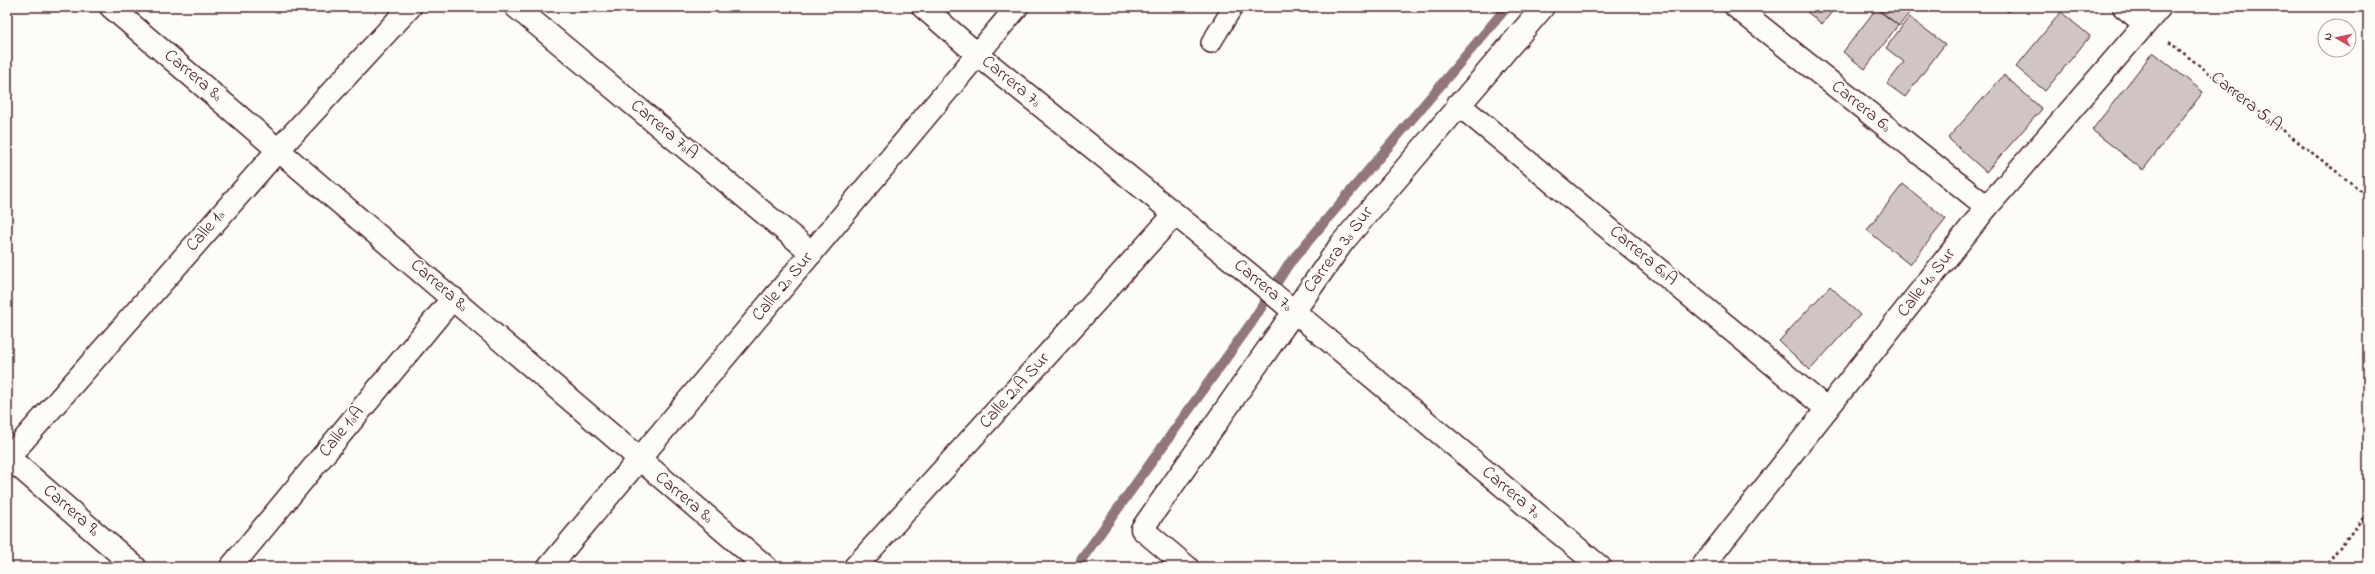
<svg xmlns="http://www.w3.org/2000/svg" width="2375" height="574" font-family="'Indie Flower',sans-serif">
<style>
.lines{fill:none;stroke-linecap:round;stroke-linejoin:round}
.stream{stroke:#91777b;stroke-width:10}
.building{fill:#d0c5c4;stroke:#4a1f2b}
.service-casing{stroke:#4a1f2b;stroke-width:22}
.minor-casing{stroke:#4a1f2b;stroke-width:25}
.tertiary-casing{stroke:#4a1f2b;stroke-width:25}
.path{stroke:#4a1f2b;stroke-width:2.5;stroke-dasharray:3 3;stroke-linecap:butt}
.service{stroke:#fdfcf7;stroke-width:19}
.minor{stroke:#fdfcf7;stroke-width:22}
.tertiary{stroke:#fdfcf7;stroke-width:22}
.labels{text-anchor:middle;dominant-baseline:central;stroke-width:3.5;stroke-linejoin:round;paint-order:stroke}
.street-label{font-size:18px;fill:#4a1f2b;stroke:#fdfcf7}
</style>
<rect width="100%" height="100%" fill="#fdfcf7"/>
<filter id="ink" filterUnits="userSpaceOnUse"><feTurbulence type="fractalNoise" baseFrequency=".025" numOctaves="2"/><feDisplacementMap in="SourceGraphic" scale="8" xChannelSelector="R" yChannelSelector="G"/><feConvolveMatrix kernelMatrix="1 2 1 2 8 2 1 2 1" color-interpolation-filters="sRGB"/></filter>
<g filter="url(#ink)">
<g class="lines">
<!-- stream -->
<path class="stream" d="M 1079,567 L 1081,560 L 1252,322 L 1288,265 L 1507,7"/>
</g>
<!-- building -->
<g class="building">
<path d="M 1801,7 L 1836,7 L 1822,24 Z"/>
<path d="M 1876,7 L 1914,7 L 1899,26 Z"/>
<path d="M 2002,7 L 2012,7 L 2008,12 Z"/>
<path d="M 1876,9 L 1898,25 L 1865,69 L 1843,52 Z"/>
<path d="M 2061,12 L 2090,36 L 2045,91 L 2016,67 Z"/>
<path d="M 1909,17 L 1945,44 L 1905,97 L 1887,84 L 1904,62 L 1886,48 Z"/>
<path d="M 2153,52 L 2203,92 L 2143,170 L 2092,130 Z"/>
<path d="M 2004,75 L 2042,109 L 1986,172 L 1948,138 Z"/>
<path d="M 1903,184 L 1946,219 L 1910,265 L 1867,230 Z"/>
<path d="M 1830,286 L 1860,315 L 1810,370 L 1779,341 Z"/>
</g>
<g class="lines">
<defs>
<path id="service" d="M 1211,43 L 1233,7"/>
<g id="minor">
<path d="M 111,7 L 766,567"/>
<path d="M 516,7 L 812,253"/>
<path d="M 923,7 L 978,55 L 1248,273 L 1600,567"/>
<path d="M 1736,7 L 1987,207"/>
<path d="M 2124,7 L 2145,24"/>
<path d="M 1458,104 L 1827,409"/>
<path d="M 7,456 L 135,567"/>
<path d="M 7,459 L 279,149 L 410,7"/>
<path d="M 231,567 L 453,298"/>
<path d="M 855,567 L 1175,214"/>
<path d="M 1187,567 L 1142,529 L 1342,243 L 1543,7"/>
<path d="M 1702,567 L 1987,207 L 2160,7"/>
</g>
<path id="tertiary" d="M 549,567 L 1017,7"/>
</defs>
<!-- service casing -->
<use href="#service" class="service-casing"/>
<!-- minor casing -->
<use href="#minor" class="minor-casing"/>
<!-- tertiary casing -->
<use href="#tertiary" class="tertiary-casing"/>
<!-- path -->
<g class="path">
<path d="M 2169,42 L 2368,196"/>
<path d="M 2324,567 L 2368,512"/>
</g>
<!-- service -->
<use href="#service" class="service"/>
<!-- minor -->
<use href="#minor" class="minor"/>
<!-- tertiary -->
<use href="#tertiary" class="tertiary"/>
</g>
</g>
<g class="labels">
<!-- street labels -->
<g class="street-label">
<text transform="translate(193 76) rotate(40)">Carrera 8ª</text>
<text transform="translate(1011 82) rotate(39)">Carrera 7ª</text>
<text transform="translate(2246 102) rotate(38)">Carrera 5ªA</text>
<text transform="translate(1861 107) rotate(39)">Carrera 6ª</text>
<text transform="translate(664 130) rotate(40)">Carrera 7ªA</text>
<text transform="translate(206 231) rotate(-49)">Calle 1ª</text>
<text transform="translate(1339 250) rotate(-53)">Carrera 3ª Sur</text>
<text transform="translate(1643 256) rotate(40)">Carrera 6ªA</text>
<text transform="translate(1927 283) rotate(-52)">Calle 4ª Sur</text>
<text transform="translate(439 286) rotate(41)">Carrera 8ª</text>
<text transform="translate(1263 286) rotate(40)">Carrera 7ª</text>
<text transform="translate(783 287) rotate(-50)">Calle 2ª Sur</text>
<text transform="translate(1015 391) rotate(-48)">Calle 2ªA Sur</text>
<text transform="translate(342 432) rotate(-51)">Calle 1ªA</text>
<text transform="translate(1511 493) rotate(40)">Carrera 7ª</text>
<text transform="translate(684 498) rotate(40)">Carrera 8ª</text>
<text transform="translate(71 511) rotate(41)">Carrera 9ª</text>
</g>
</g>
<!-- margin -->
<rect width="2375" height="574" fill="none" stroke="#fdfcf7" stroke-width="24"/>
<rect x="12" y="12" width="2351" height="550" fill="none" stroke="#4a1f2b" stroke-width="1.5" filter="url(#ink)"/>
<!-- north arrow -->
<g transform="translate(2337 38) rotate(279)"><circle r="19" fill="#fdfcf7" stroke="#b5a4a5"/>
<path d="M0-3L7 15L0 10L-7 15Z" fill="#d1495b"/>
<text y="-6" font-size="11" font-weight="bold" text-anchor="middle" fill="#4a1f2b">N</text>
</g>
</svg>
